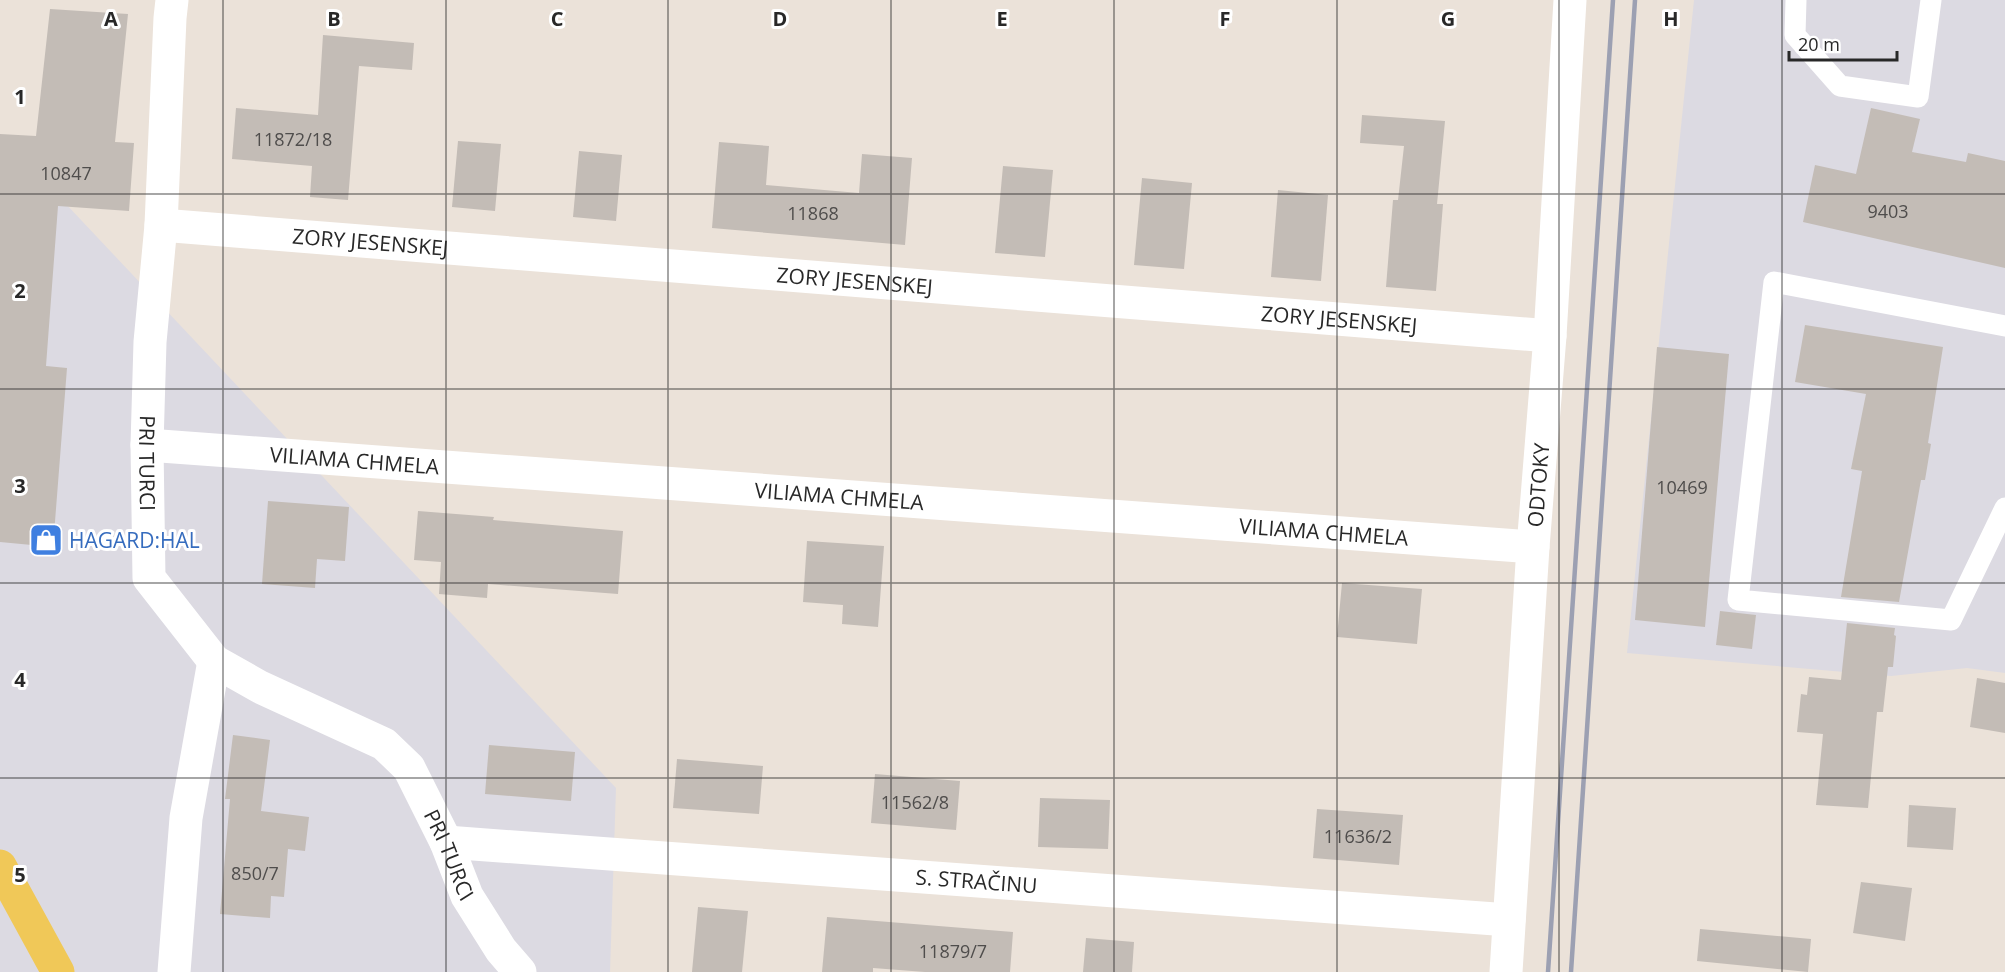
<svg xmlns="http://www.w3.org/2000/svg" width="2005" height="972" font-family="'Open Sans',sans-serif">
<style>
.industrial{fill:#dcdae2}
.building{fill:#c3bcb6}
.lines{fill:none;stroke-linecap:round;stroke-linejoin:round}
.lane{stroke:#fff;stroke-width:21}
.street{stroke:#fff;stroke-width:33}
.primary{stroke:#f0c858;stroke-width:33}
.rail{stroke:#9ca0b2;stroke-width:4.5}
.grid{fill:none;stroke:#282828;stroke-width:1.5;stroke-opacity:0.55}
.labels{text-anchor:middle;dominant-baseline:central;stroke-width:6;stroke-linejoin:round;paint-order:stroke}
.number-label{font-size:18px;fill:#4f4d4c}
.street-label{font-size:21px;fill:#282828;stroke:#fff}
.shop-label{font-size:21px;fill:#366cbe;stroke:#fff;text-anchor:start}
.grid-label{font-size:20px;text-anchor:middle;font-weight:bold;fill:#282828;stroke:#fff;stroke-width:6;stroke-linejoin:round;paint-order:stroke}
</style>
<rect width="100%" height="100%" fill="#ebe2d9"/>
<!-- industrial -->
<g class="industrial">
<path d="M 1694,0 L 2005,0 L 2005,673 L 1967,668 L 1891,676 L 1627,653 Z"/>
<path d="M 0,134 L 616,788 L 610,972 L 0,972 Z"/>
</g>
<!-- building -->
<g class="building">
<path d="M 50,9 L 128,14 L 115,142 L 134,143 L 129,211 L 58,206 L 46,366 L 67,368 L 53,547 L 0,542 L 0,134 L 36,136 Z"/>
<path d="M 323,35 L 414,43 L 412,70 L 359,66 L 348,200 L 310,197 L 312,166 L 232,159 L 236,108 L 318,115 Z"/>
<path d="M 1871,108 L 1920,119 L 1912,152 L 1966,162 L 1968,153 L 2005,161 L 2005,268 L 1803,222 L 1815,165 L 1856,174 Z"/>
<path d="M 1362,115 L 1445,121 L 1437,204 L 1443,204 L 1436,291 L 1386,287 L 1393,200 L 1398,200 L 1404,146 L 1360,143 Z"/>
<path d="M 458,141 L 501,144 L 495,211 L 452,207 Z"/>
<path d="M 719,142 L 769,146 L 766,185 L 859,193 L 862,154 L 912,158 L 905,245 L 712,228 Z"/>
<path d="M 579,151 L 622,155 L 616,221 L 573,217 Z"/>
<path d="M 1003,166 L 1053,170 L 1045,257 L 995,253 Z"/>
<path d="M 1142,178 L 1192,183 L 1184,269 L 1134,265 Z"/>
<path d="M 1278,190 L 1328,195 L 1321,281 L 1271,277 Z"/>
<path d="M 1805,325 L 1943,347 L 1928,443 L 1931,444 L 1925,480 L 1921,480 L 1899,602 L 1841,597 L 1862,471 L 1851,469 L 1866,394 L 1795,382 Z"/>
<path d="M 1657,347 L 1729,354 L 1705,627 L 1635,620 Z"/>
<path d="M 268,501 L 349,507 L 345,561 L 317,559 L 315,588 L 262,584 Z"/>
<path d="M 418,511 L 494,517 L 493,520 L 623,531 L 618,594 L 488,584 L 487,598 L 439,594 L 441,562 L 414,560 Z"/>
<path d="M 807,541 L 884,546 L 878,627 L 842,624 L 843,605 L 803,602 Z"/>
<path d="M 1342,583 L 1422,589 L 1417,644 L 1337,637 Z"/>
<path d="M 1720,611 L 1756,615 L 1752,649 L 1716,645 Z"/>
<path d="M 1847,623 L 1895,628 L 1894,635 L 1896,636 L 1893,667 L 1888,667 L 1883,712 L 1877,712 L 1868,808 L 1816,805 L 1823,734 L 1797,732 L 1801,694 L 1807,695 L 1809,677 L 1841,680 Z"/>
<path d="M 1977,678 L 2005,683 L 2005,733 L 1970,727 Z"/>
<path d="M 233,735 L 270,740 L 261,811 L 309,817 L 305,851 L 288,849 L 284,897 L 271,896 L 270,918 L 220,914 L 230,799 L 225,799 Z"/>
<path d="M 489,745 L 575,752 L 571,801 L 485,794 Z"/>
<path d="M 677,759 L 763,766 L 759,814 L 673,808 Z"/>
<path d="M 875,774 L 960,781 L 956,830 L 871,823 Z"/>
<path d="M 1040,798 L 1110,800 L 1108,849 L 1038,847 Z"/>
<path d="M 1909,805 L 1956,808 L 1953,850 L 1907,847 Z"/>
<path d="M 1317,809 L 1403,815 L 1399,865 L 1313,858 Z"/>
<path d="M 1861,882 L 1912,888 L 1905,941 L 1853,933 Z"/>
<path d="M 698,907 L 748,911 L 742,972 L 692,972 Z"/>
<path d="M 827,917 L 1013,932 L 1010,972 L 925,972 L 873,968 L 873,972 L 822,972 Z"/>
<path d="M 1700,929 L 1811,939 L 1808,972 L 1697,961 Z"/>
<path d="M 1086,938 L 1134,942 L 1132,972 L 1083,972 Z"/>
</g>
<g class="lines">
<!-- lane -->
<g class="lane">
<path d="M 1796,0 L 1795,35 L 1840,86 L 1918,97 L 1931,0"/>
<path d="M 2005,326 L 1774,282 L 1738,600 L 1951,620 L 2005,508"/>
</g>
<!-- street -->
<g class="street">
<path id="s1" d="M 172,0 L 170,18 L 161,225 L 150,342 L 147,445 L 149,578 L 214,661 L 260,687 L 384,744 L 409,768 L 446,842 L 467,896 L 501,950 L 520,972"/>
<path id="s2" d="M 161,225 L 1550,336"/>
<path id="s3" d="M 147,445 L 1533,547"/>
<path id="s4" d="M 446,842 L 1509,920"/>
<path d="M 174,972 L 186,818 L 214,661"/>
<path id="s5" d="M 1506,972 L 1533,547 L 1550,336 L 1570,0"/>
</g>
<!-- primary -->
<path class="primary" d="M 0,866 L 58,972"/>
<!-- rail -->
<g class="rail">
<path d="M 1548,972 L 1613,0"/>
<path d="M 1571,972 L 1635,0"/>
</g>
</g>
<!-- grid -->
<path class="grid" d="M 223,0 L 223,972M 446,0 L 446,972M 668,0 L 668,972M 891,0 L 891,972M 1114,0 L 1114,972M 1337,0 L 1337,972M 1559,0 L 1559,972M 1782,0 L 1782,972M 0,194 L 2005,194M 0,389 L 2005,389M 0,583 L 2005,583M 0,778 L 2005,778"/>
<!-- icons -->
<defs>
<symbol id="shop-square" viewBox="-11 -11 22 22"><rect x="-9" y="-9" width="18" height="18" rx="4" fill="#3f7fe0" stroke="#fff"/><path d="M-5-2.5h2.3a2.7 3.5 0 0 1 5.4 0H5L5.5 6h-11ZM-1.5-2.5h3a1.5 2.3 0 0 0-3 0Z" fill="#fff"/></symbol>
</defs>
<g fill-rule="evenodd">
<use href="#shop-square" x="27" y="521" width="38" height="38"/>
</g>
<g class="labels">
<!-- number labels -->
<g class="number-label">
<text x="293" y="139">11872/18</text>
<text x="66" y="173">10847</text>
<text x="1888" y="211">9403</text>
<text x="813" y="213">11868</text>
<text x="1682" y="487">10469</text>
<text x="915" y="802">11562/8</text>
<text x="1358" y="836">11636/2</text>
<text x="255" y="873">850/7</text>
<text x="953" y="951">11879/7</text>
</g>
<!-- street labels -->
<g class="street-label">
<text stroke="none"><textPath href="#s2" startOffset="210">ZORY JESENSKEJ</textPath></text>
<text stroke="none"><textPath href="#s2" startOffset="696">ZORY JESENSKEJ</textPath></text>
<text stroke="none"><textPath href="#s2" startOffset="1182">ZORY JESENSKEJ</textPath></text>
<text stroke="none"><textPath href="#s3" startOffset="208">VILIAMA CHMELA</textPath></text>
<text stroke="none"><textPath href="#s1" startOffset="464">PRI TURCI</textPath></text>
<text stroke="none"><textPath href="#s5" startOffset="488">ODTOKY</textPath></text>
<text stroke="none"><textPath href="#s3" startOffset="694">VILIAMA CHMELA</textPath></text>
<text stroke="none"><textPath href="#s3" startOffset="1180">VILIAMA CHMELA</textPath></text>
<text stroke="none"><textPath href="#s1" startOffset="1004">PRI TURCI</textPath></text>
<text stroke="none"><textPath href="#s4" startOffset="532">S. STRAČINU</textPath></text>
</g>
<!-- shop labels -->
<g class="shop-label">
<text x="69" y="540">HAGARD:HAL</text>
</g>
</g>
<g class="grid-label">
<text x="111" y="26">A</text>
<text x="334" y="26">B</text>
<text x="557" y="26">C</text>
<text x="780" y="26">D</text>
<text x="1002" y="26">E</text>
<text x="1225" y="26">F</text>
<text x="1448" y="26">G</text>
<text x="1671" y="26">H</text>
<text x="20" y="104">1</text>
<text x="20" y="298">2</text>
<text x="20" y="493">3</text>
<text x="20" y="687">4</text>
<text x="20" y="882">5</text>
</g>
<!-- scale -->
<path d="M1789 51v9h108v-9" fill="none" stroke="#282828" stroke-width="3"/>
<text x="1798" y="51" font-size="18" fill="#282828" stroke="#ffffff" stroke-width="4.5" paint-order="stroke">20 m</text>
</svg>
